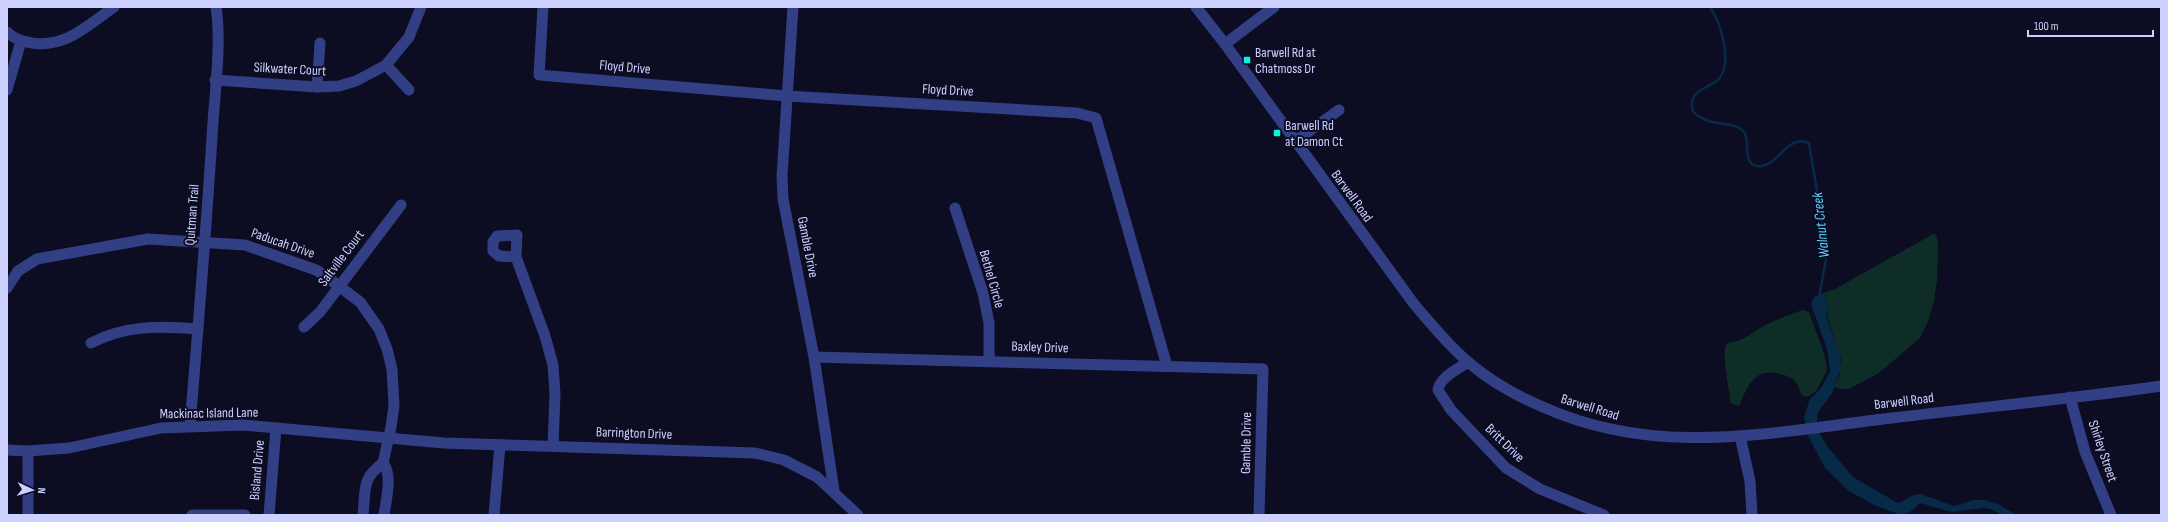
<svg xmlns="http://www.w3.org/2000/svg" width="2168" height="522" font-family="'Sofia Sans Condensed',sans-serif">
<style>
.green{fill:#0e2d26}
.water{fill:#072a46}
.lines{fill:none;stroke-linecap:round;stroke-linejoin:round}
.stream{stroke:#072a46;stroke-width:2.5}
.minor{stroke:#333f85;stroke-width:11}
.poi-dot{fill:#00f8e3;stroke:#0c0c23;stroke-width:1.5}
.labels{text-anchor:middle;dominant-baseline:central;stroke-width:4;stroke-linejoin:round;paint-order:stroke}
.poi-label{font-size:14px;fill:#cdd1ff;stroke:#0c0c23;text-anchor:start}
.street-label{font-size:14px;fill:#cdd1ff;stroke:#0c0c23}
.water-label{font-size:15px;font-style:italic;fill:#5bd2ff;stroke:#0c0c23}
</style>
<rect width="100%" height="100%" fill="#0c0c23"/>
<!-- green -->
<g class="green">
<path d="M 1933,234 L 1936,235 L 1938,241 L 1937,281 L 1934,301 L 1928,321 L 1920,338 L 1879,373 L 1849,389 L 1841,389 L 1833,387 L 1840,375 L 1842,362 L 1828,319 L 1826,297 L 1823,293 L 1835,289 Z"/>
<path d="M 1803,310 L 1809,312 L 1825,356 L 1827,371 L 1816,391 L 1809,396 L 1803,396 C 1799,391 1799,387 1796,382 C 1793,378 1785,375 1780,374 C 1754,367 1748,386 1739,406 L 1730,403 C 1730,388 1720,353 1727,343 C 1744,342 1751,332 1766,325 C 1778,319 1791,314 1803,310 Z"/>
</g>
<!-- water -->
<path class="water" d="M 1823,293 C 1829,300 1826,309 1827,317 C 1831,335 1841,350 1842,369 L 1836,381 L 1832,393 L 1817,414 L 1817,429 L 1827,446 L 1853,477 L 1898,503 L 1914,495 L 1921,494 L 1954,506 L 1974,500 L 1985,500 L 1998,504 L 2017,515 L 2002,515 L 1991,509 L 1984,508 L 1952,512 L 1920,503 L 1910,512 L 1901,515 L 1874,505 L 1849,491 L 1825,468 L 1808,436 L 1804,417 L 1810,399 L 1822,387 L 1830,371 L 1827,349 L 1811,304 L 1814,297 Z"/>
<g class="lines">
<!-- stream -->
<path class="stream" d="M 1710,7 C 1720,22 1731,56 1722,74 C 1716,88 1692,87 1692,104 C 1691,114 1698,116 1706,120 C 1717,125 1736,122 1744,132 C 1751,141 1741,163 1757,166 C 1778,169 1786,133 1809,143 L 1822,221 L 1826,259 L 1819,297"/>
<!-- minor -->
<g class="minor">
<path d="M 543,7 L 539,75 L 787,96 L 1077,113 L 1096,118 L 1167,366"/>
<path d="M 793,7 L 782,176 L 783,199 L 814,357 L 834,491"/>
<path d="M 1196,7 L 1225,44 L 1414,304 C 1431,324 1448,345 1468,362 C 1490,381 1517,396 1543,407 C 1659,459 1771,432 1892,418 C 1982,407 2072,399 2161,386"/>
<path d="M 7,32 C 14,39 22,41 32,43 C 66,48 88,25 114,7"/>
<path d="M 1225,44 L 1274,7"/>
<path d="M 386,65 L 409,90"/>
<path d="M 215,80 L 317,87 L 339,86 L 356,81 L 386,65 L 409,37 L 421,7"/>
<path d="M 317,87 L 320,43"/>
<path d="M 7,90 L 21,41"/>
<path d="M 1294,142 L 1339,110"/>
<path d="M 955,208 L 983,293 L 989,323 L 989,360"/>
<path d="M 516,257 L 499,256 L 493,251 L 493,242 L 497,236 L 517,235 L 516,257 L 545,336 L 553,365 L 555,394 L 553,446"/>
<path d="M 7,288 L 18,271 L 37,259 L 148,239 L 245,245 L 316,270 L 327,277 L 360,302 L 379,329 L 387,349 L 392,369 L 394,406 L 391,427 L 383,463 C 393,475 386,500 384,515"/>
<path d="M 304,327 L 320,312 L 401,205"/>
<path d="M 91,343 C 125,325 160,326 198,329"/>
<path d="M 814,357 L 1263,369 L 1259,515"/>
<path d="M 1468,362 C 1458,369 1439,378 1438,390 L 1451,410 L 1506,468 L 1540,489 L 1604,515"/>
<path d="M 2070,397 L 2085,452 L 2111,515"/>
<path d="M 190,425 C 198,329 206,234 212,137 C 214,98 222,45 216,7"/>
<path d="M 1740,436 L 1750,481 L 1752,515"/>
<path d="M 7,450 L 28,451 L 69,448 L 161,428 L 243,425 L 444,443 L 755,453 L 784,460 L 817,477 L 858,515"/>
<path d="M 28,451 L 28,515"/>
<path d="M 192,515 L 245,515"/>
<path d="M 269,515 L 276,428"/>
<path d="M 363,515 C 366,489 361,479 383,463"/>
<path d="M 494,515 L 500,445"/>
</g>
</g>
<!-- markers -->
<g class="poi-dot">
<rect x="1243" y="56" width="8" height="8" rx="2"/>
<rect x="1273" y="129" width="8" height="8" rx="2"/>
</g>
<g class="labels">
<!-- poi labels -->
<g class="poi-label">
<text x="1255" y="52">Barwell Rd at<tspan x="1255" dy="16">Chatmoss Dr</tspan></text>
<text x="1285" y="125">Barwell Rd<tspan x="1285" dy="16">at Damon Ct</tspan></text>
</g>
<!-- street labels -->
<g class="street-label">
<text transform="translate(625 67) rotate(5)">Floyd Drive</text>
<text transform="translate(290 69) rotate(3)">Silkwater Court</text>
<text transform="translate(948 90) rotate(3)">Floyd Drive</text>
<text transform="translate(1352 196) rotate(54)">Barwell Road</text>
<text transform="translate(192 215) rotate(-86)">Quitman Trail</text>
<text transform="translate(283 243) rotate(19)">Paducah Drive</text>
<text transform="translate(808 247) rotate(79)">Gamble Drive</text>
<text transform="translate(341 258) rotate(-53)">Saltville Court</text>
<text transform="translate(992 279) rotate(74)">Bethel Circle</text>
<text transform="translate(1040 347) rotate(2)">Baxley Drive</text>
<text transform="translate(1904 401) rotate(-7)">Barwell Road</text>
<text transform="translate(1590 407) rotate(17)">Barwell Road</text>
<text transform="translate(209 413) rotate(-1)">Mackinac Island Lane</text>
<text transform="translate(634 433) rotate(2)">Barrington Drive</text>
<text transform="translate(1246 443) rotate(-89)">Gamble Drive</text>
<text transform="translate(1505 443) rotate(44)">Britt Drive</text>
<text transform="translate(2103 451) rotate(71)">Shirley Street</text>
<text transform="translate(257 470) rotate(-85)">Bisland Drive</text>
</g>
<!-- water labels -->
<g class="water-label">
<text transform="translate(1821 225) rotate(-96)">Walnut Creek</text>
</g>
</g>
<!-- border -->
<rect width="2168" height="522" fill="none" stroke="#cdd1ff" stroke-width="16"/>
<!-- north arrow -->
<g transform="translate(32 490) rotate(94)" stroke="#0c0c23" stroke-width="3" paint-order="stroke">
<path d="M0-3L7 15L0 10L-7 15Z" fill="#cdd1ff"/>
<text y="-6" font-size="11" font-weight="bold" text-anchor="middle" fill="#cdd1ff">N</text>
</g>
<!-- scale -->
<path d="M2028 30v6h125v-6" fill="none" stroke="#cdd1ff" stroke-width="2"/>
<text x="2034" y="30" font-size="12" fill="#cdd1ff" stroke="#0c0c23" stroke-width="3" paint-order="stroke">100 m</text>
</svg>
